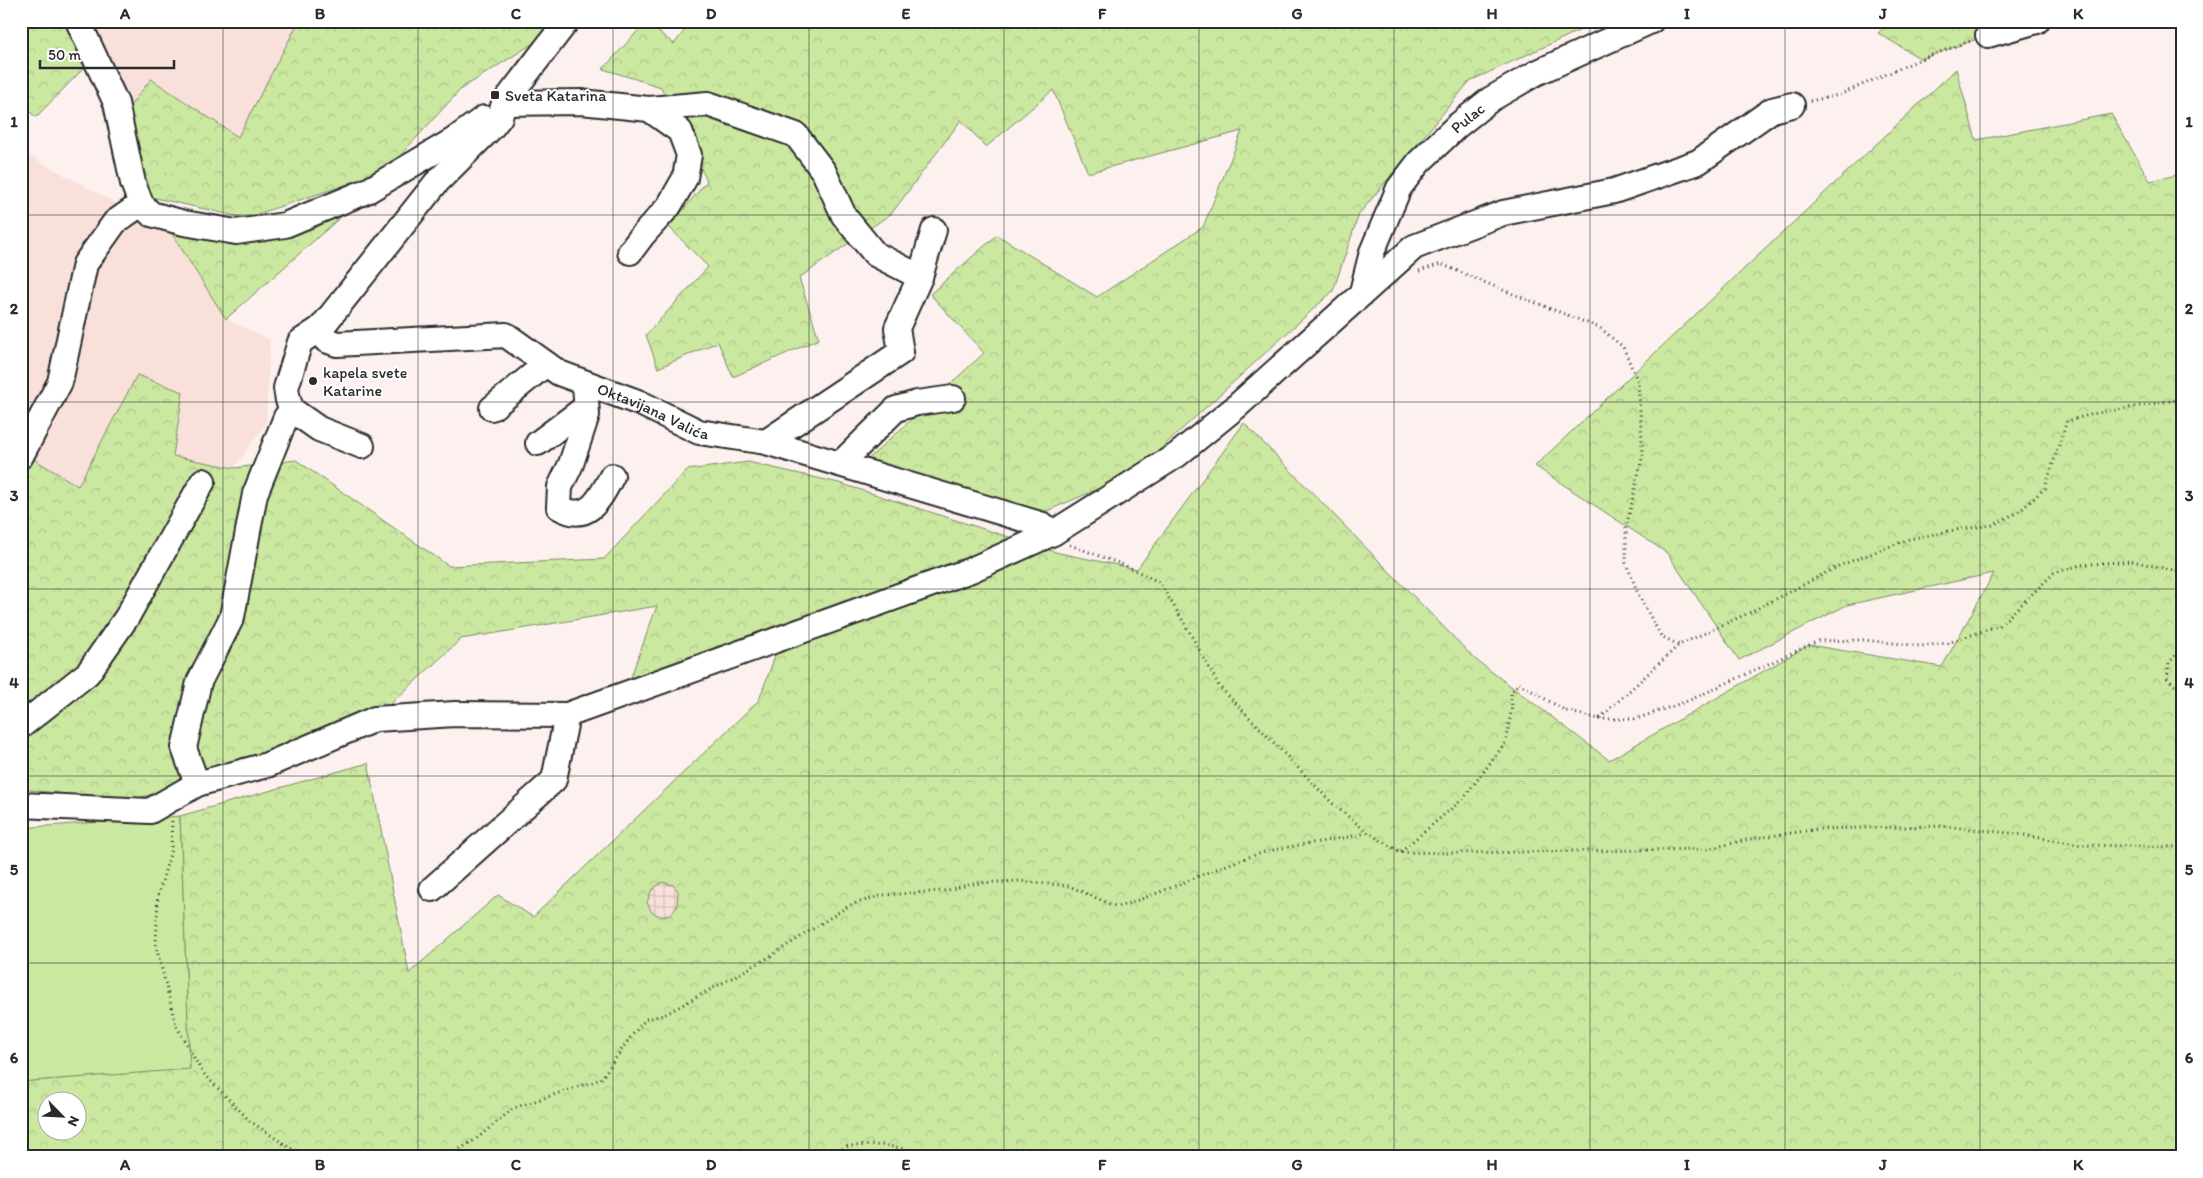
<svg xmlns="http://www.w3.org/2000/svg" width="2203" height="1178" font-family="Itim,sans-serif">
<style>
.built{fill:#f9e0da}
.industrial{fill:url(#industrial-grid)}
.grass{fill:#cae8a0;stroke:#7a8a66}
.forest{fill:url(#forest-crowns);stroke:#7a8a66;fill-rule:evenodd}
.lines{fill:none;stroke-linecap:round;stroke-linejoin:round}
.minor-casing{stroke:#2b2b2b;stroke-width:28}
.path{stroke:#2b2b2b;stroke-width:3;stroke-dasharray:1 4;stroke-linecap:butt}
.minor{stroke:#fff;stroke-width:24}
.grid{fill:none;stroke:#2b2b2b;stroke-width:1;stroke-opacity:0.55}
.poi-dot{fill:#2b2b2b;stroke:#fff;stroke-width:2}
.labels{text-anchor:middle;dominant-baseline:central;stroke-width:4;stroke-linejoin:round;paint-order:stroke}
.poi-label{font-size:16px;fill:#2b2b2b;stroke:#fff;text-anchor:start}
.street-label{font-size:16px;fill:#2b2b2b;stroke:#fff}
.neatline{fill:none;stroke:#2b2b2b;stroke-width:2}
.grid-label{font-size:16px;text-anchor:middle;font-weight:bold;fill:#2b2b2b}
</style>
<defs>
<pattern id="industrial-grid" width="8" height="8" patternUnits="userSpaceOnUse" patternTransform="scale(1.25)"><rect width="8" height="8" fill="#f9e0da"/><path d="M0 4h8M4 0v8" fill="none" stroke="#d6c0bb"/></pattern>
<pattern id="forest-crowns" width="20" height="18" patternUnits="userSpaceOnUse" patternTransform="scale(1.25)"><rect width="20" height="18" fill="#cae8a0"/><path d="M2 6a3 3 0 1 1 6 0M12 15a3 3 0 1 1 6 0" fill="none" stroke="#aec78a"/></pattern>
</defs>
<rect width="100%" height="100%" fill="#fcf1ee"/>
<filter id="ink" filterUnits="userSpaceOnUse"><feTurbulence type="fractalNoise" baseFrequency=".02" numOctaves="2"/><feDisplacementMap in="SourceGraphic" scale="10" xChannelSelector="R" yChannelSelector="G"/><feConvolveMatrix kernelMatrix="1 2 1 2 8 2 1 2 1" color-interpolation-filters="sRGB"/></filter>
<g filter="url(#ink)">
<!-- built -->
<g class="built">
<path d="M 92,21 L 299,21 L 238,137 L 151,79 L 126,111 Z"/>
<path d="M 21,151 L 172,234 L 226,319 L 270,340 L 266,423 L 234,468 L 173,456 L 183,392 L 78,487 L 21,451 Z"/>
</g>
<!-- industrial -->
<path class="industrial" d="M 662,882 L 673,885 L 678,890 L 677,907 L 670,915 L 661,917 L 652,912 L 647,903 L 651,891 Z"/>
<!-- grass -->
<path class="grass" d="M 180,816 L 190,1070 L 21,1082 L 21,828 Z"/>
<!-- forest -->
<g class="forest">
<path d="M 21,21 L 68,21 L 83,69 L 36,117 L 21,105 Z"/>
<path d="M 299,21 L 548,21 L 540,39 L 461,89 L 385,172 L 245,218 L 151,197 L 126,111 L 151,79 L 238,137 Z"/>
<path d="M 692,21 L 1600,21 L 1470,81 L 1359,214 L 1333,291 L 1133,474 L 1042,513 L 865,462 L 984,353 L 930,294 L 997,235 L 1097,297 L 1203,227 L 1242,131 L 1088,173 L 1053,90 L 986,147 L 961,120 L 892,213 L 799,278 L 819,339 L 733,377 L 718,342 L 658,368 L 646,335 L 708,267 L 669,227 L 707,181 L 661,87 L 603,69 L 646,22 L 674,44 Z"/>
<path d="M 1891,21 L 2037,21 L 1988,35 L 1921,59 L 1878,33 Z"/>
<path d="M 1956,69 L 1976,140 L 2111,114 L 2150,181 L 2182,174 L 2182,1157 L 21,1157 L 21,1082 L 190,1069 L 180,816 L 368,763 L 409,973 L 498,895 L 533,917 L 759,700 L 779,645 L 619,709 L 657,606 L 461,639 L 357,735 L 128,801 L 21,789 L 21,466 L 32,458 L 78,486 L 137,375 L 183,392 L 173,456 L 234,468 L 296,460 L 449,566 L 604,559 L 687,470 L 748,462 L 839,483 L 1059,553 L 1137,569 L 1244,423 L 1476,660 L 1609,760 L 1809,645 L 1942,667 L 1994,573 L 1847,605 L 1739,660 L 1667,553 L 1535,466 ZM 662,882 L 673,885 L 678,891 L 677,907 L 670,915 L 661,917 L 652,912 L 647,903 L 651,891 ZM 48,1100 L 78,1100 L 78,1130 L 48,1130 Z"/>
<path d="M 363,197 L 226,319 L 172,234 L 227,242 Z"/>
</g>
<g class="lines">
<defs>
<g id="minor">
<path d="M 78,21 L 116,103 L 133,183 L 141,204 L 151,214 L 184,223 L 236,232 L 285,225 L 369,190 L 454,140 L 484,118"/>
<path id="s1" d="M 567,21 L 504,103 L 500,117 L 493,126 L 436,183 L 321,328 L 326,340 L 337,344 L 506,335 L 559,373 L 640,403 L 699,432 L 766,442 L 901,352 L 897,328 L 920,277 L 934,230"/>
<path d="M 1988,35 L 2037,21"/>
<path d="M 504,103 L 581,102 L 649,109 L 680,131 L 689,155 L 685,178 L 669,206 L 642,236 L 630,252"/>
<path d="M 649,109 L 708,104 L 796,135 L 824,172 L 844,216 L 875,254 L 920,277"/>
<path id="s2" d="M 1362,292 L 1372,252 L 1399,188 L 1419,162 L 1457,126 L 1491,99 L 1536,73 L 1651,21"/>
<path d="M 321,328 L 300,342 L 286,388 L 288,400 L 292,410 L 319,429 L 362,446"/>
<path d="M 585,383 L 587,415 L 571,464 L 560,487 L 559,507 C 588,524 600,499 612,476"/>
<path d="M 492,408 L 546,364"/>
<path d="M 766,442 L 1043,525 L 1053,533 L 1177,455 L 1236,407 L 1414,247 L 1503,213 L 1614,191 L 1698,162 L 1772,110 L 1792,105"/>
<path d="M 538,443 L 586,407"/>
<path d="M 21,456 L 60,382 L 85,264 L 115,222 L 141,204"/>
<path d="M 840,464 L 896,409 L 917,403 L 953,398"/>
<path d="M 21,726 L 88,673 L 127,617 L 203,481"/>
<path d="M 197,784 L 267,765 L 375,719 L 455,714 L 567,715 L 971,570 L 1053,533"/>
<path d="M 21,805 L 150,811 L 197,784 L 184,748 L 199,682 L 232,617 L 255,494 L 286,417 L 292,410"/>
<path d="M 432,889 L 554,780 L 567,715"/>
</g>
</defs>
<!-- minor casing -->
<use href="#minor" class="minor-casing"/>
<!-- path -->
<g class="path">
<path d="M 1810,101 L 1839,95 L 1921,59 L 1970,41"/>
<path d="M 1419,271 L 1441,264 L 1503,290 L 1600,328 L 1623,347 L 1638,382 L 1643,454 L 1626,528 L 1626,563 L 1639,596 L 1661,636 L 1679,645"/>
<path d="M 1070,545 L 1124,565 L 1159,582 L 1185,624 L 1219,686 L 1332,803 L 1367,832 L 1400,852 L 1453,853 L 1708,849 L 1750,839 L 1819,829 L 1943,826 L 2018,834 L 2081,845 L 2182,847"/>
<path d="M 2182,648 L 2169,663 L 2167,678 L 2182,693"/>
<path d="M 1599,719 L 1636,719 L 1690,700 L 1818,641 L 1863,640 L 1921,646 L 1948,643 L 2000,625 L 2054,573 L 2080,565 L 2132,561 L 2182,572"/>
<path d="M 172,821 L 171,850 L 158,896 L 156,946 L 176,1025 L 202,1072 L 250,1121 L 290,1148 L 310,1157"/>
<path d="M 1401,851 L 1463,799 L 1506,742 L 1512,706 L 1511,693 L 1518,683 L 1566,711 L 1599,719 L 1679,645 L 1755,610 L 1841,565 L 1909,539 L 1955,530 L 1993,525 L 2020,511 L 2045,488 L 2067,421 L 2097,413 L 2182,399"/>
<path d="M 447,1157 L 476,1139 L 514,1108 L 601,1079 L 629,1039 L 646,1019 L 664,1015 L 766,959 L 850,905 L 883,895 L 943,891 L 977,883 L 1019,881 L 1069,886 L 1117,907 C 1161,894 1202,873 1246,858 C 1284,844 1327,843 1366,833"/>
<path d="M 824,1157 L 848,1146 L 883,1145 L 945,1157"/>
</g>
<!-- minor -->
<use href="#minor" class="minor"/>
</g>
</g>
<!-- grid -->
<path class="grid" d="M 223,21 L 223,1157M 418,21 L 418,1157M 613,21 L 613,1157M 809,21 L 809,1157M 1004,21 L 1004,1157M 1199,21 L 1199,1157M 1394,21 L 1394,1157M 1590,21 L 1590,1157M 1785,21 L 1785,1157M 1980,21 L 1980,1157M 21,215 L 2182,215M 21,402 L 2182,402M 21,589 L 2182,589M 21,776 L 2182,776M 21,963 L 2182,963"/>
<!-- markers -->
<g class="poi-dot">
<rect x="490" y="90" width="10" height="10" rx="2.5"/>
<circle cx="313" cy="381" r="5"/>
</g>
<g class="labels">
<!-- poi labels -->
<g class="poi-label">
<text x="505" y="95">Sveta Katarina</text>
<text x="323" y="372">kapela svete<tspan x="323" dy="18">Katarine</tspan></text>
</g>
<!-- street labels -->
<g class="street-label">
<text stroke="none"><textPath href="#s2" startOffset="209">Pulac</textPath></text>
<text stroke="none"><textPath href="#s1" startOffset="756">Oktavijana Valića</textPath></text>
</g>
</g>
<!-- margin -->
<rect width="2203" height="1178" fill="none" stroke="#fff" stroke-width="55"/>
<!-- north arrow -->
<g transform="translate(62 1116) rotate(114)"><circle r="24" fill="#ffffff" stroke="#aaaaaa"/>
<path d="M0-4L9 19L0 12L-9 19Z" fill="#2b2b2b"/>
<text y="-8" font-size="14" font-weight="bold" text-anchor="middle" fill="#2b2b2b">N</text>
</g>
<!-- scale -->
<path d="M40 60v8h134v-8" fill="none" stroke="#2b2b2b" stroke-width="2.5"/>
<text x="48" y="60" font-size="15" fill="#2b2b2b" stroke="#ffffff" stroke-width="4" paint-order="stroke">50 m</text>
<rect x="28" y="28" width="2148" height="1122" class="neatline"/>
<g class="grid-label">
<text x="125" y="19">A</text>
<text x="320" y="19">B</text>
<text x="516" y="19">C</text>
<text x="711" y="19">D</text>
<text x="906" y="19">E</text>
<text x="1102" y="19">F</text>
<text x="1297" y="19">G</text>
<text x="1492" y="19">H</text>
<text x="1687" y="19">I</text>
<text x="1883" y="19">J</text>
<text x="2078" y="19">K</text>
<text x="14" y="127">1</text>
<text x="2189" y="127">1</text>
<text x="14" y="314">2</text>
<text x="2189" y="314">2</text>
<text x="14" y="501">3</text>
<text x="2189" y="501">3</text>
<text x="14" y="688">4</text>
<text x="2189" y="688">4</text>
<text x="14" y="875">5</text>
<text x="2189" y="875">5</text>
<text x="14" y="1063">6</text>
<text x="2189" y="1063">6</text>
<text x="125" y="1170">A</text>
<text x="320" y="1170">B</text>
<text x="516" y="1170">C</text>
<text x="711" y="1170">D</text>
<text x="906" y="1170">E</text>
<text x="1102" y="1170">F</text>
<text x="1297" y="1170">G</text>
<text x="1492" y="1170">H</text>
<text x="1687" y="1170">I</text>
<text x="1883" y="1170">J</text>
<text x="2078" y="1170">K</text>
</g>
</svg>
